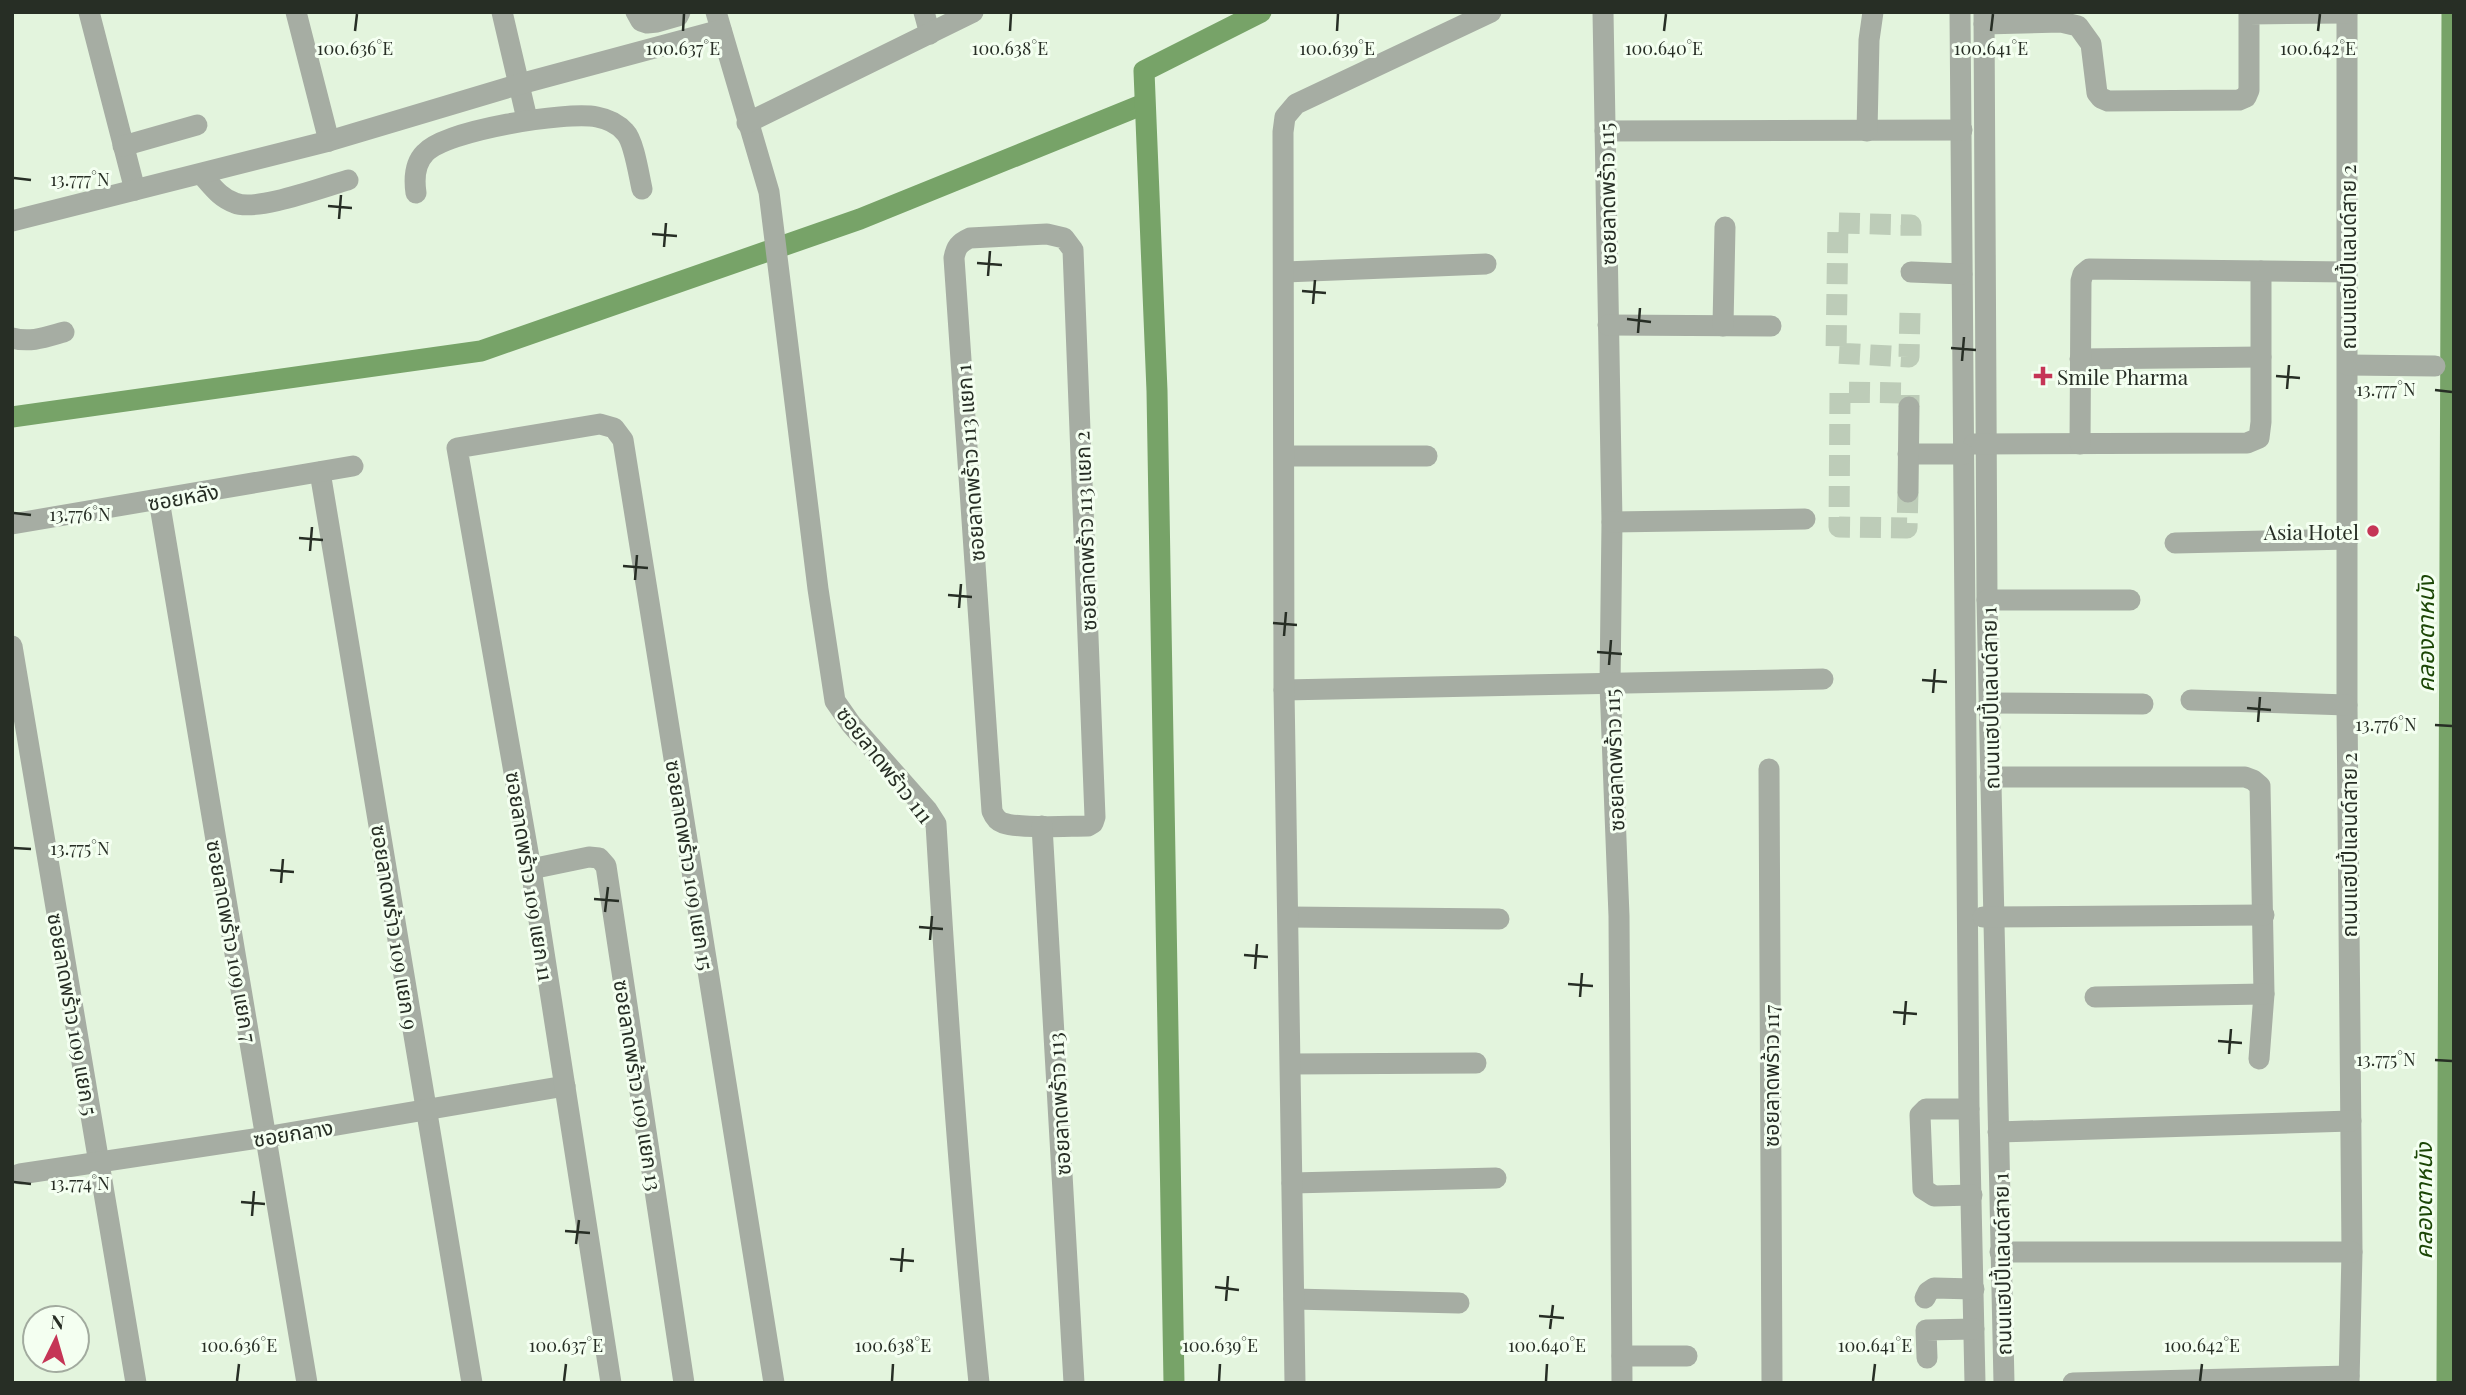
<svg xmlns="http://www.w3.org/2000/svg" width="2466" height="1395" font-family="'Playfair Display','Noto Sans Thai',serif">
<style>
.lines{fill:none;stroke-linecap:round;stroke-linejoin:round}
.canal{stroke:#77a368;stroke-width:21}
.minor-tunnel{stroke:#bdccb8;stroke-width:21;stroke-dasharray:21 10;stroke-linecap:butt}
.minor{stroke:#a6ada3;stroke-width:21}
.ticks{fill:none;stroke:#272e25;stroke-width:2.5}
.poi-dot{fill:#c53556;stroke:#f4fff1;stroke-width:2.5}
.labels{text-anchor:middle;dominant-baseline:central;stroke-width:6;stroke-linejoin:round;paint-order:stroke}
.street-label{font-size:21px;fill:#272e25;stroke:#f4fff1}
.poi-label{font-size:21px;fill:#272e25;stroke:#f4fff1;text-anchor:start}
.water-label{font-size:23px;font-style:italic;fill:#1b4605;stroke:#f4fff1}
.ticks-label{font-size:18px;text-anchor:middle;fill:#272e25;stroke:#f4fff1;stroke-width:6;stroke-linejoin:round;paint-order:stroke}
</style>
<rect width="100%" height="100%" fill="#e3f4dd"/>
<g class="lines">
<!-- canal -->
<g class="canal">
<path d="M 12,417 L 481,351 L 860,219 L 1144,104"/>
<path d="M 1174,1383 L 1157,391 L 1144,71 L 1261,12"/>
<path d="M 2447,1383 L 2452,12"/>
</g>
<!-- minor-tunnel -->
<g class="minor-tunnel">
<path d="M 1910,313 L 1909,357 L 1836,353 L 1838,223 L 1911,225 L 1911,244"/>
<path d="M 1908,492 L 1907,528 L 1839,527 L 1840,392 L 1909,393 L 1909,407"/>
</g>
<!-- minor -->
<g class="minor">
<path d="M 89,12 L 135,190"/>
<path d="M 296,12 L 329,141"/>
<path d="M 502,12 L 527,119"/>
<path d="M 636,12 L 641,21 L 647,23 L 657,22 L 678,16 L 680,12"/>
<path d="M 716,12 L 769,192 L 818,589 L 835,701 L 851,724 L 927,810 L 936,824 C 947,1010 960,1197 979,1383"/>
<path d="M 924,12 L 930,34"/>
<path d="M 1603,12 L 1612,522 L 1610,685 L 1619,916 L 1622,1383"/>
<path d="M 1960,12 L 1969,1109 L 1975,1383"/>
<path d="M 1984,12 L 1987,600 L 2004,1383"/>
<path d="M 2347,12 L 2347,705 L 2352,1252 L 2349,1383"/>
<path d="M 1984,24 L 2061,22 L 2078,26 L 2091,44 L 2097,93 L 2101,98 L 2108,101 L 2239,100 L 2246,97 L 2249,90 L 2249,14 L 2347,13"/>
<path d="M 747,123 L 973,12"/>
<path d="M 1605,131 L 1962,130"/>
<path d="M 1867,131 L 1869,40 L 1873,12"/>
<path d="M 123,146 L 197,125"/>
<path d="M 202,175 C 212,186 220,198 235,203 C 256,212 323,187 348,180"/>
<path d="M 416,193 C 414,179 414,164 425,153 C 446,130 566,111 597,117 C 608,119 618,124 625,132 C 634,141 639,176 642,189"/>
<path d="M 12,221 L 329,141 L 520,84 L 721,30"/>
<path d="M 1047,234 L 1064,238 L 1073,250 L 1095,817 L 1093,823 L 1088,826 C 1068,826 1021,829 1003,823 C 997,821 994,816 992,811 L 954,258 C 956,247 959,243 970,238 Z"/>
<path d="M 1285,272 L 1486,264"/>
<path d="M 1911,272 L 1962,274"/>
<path d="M 1608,325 L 1771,326"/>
<path d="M 1723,326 L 1725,227"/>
<path d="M 12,338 C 31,343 46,337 64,332"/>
<path d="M 2080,359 L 2261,357"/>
<path d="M 2348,365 L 2435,366"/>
<path d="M 1974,444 L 2247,443 L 2259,438 L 2261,422 L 2261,271"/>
<path d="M 2080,444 L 2081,281 L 2083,274 L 2089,269 L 2347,272"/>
<path d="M 1908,454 L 1963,454"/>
<path d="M 1285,456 L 1427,456"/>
<path d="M 320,472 L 472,1383"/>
<path d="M 1908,492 L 1909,407"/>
<path d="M 159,500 L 307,1383"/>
<path d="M 1612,522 L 1805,519"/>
<path d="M 12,524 L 353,466"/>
<path d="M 2175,543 L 2348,539"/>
<path d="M 1987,600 L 2130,600"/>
<path d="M 12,646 L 136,1383"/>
<path d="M 1284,690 L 1823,679"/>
<path d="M 2191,700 L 2347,705"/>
<path d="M 1989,703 L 2143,704"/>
<path d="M 1769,769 L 1772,1383"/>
<path d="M 1990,777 L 2245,777 L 2253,780 L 2260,786 L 2264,994 L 2259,1059"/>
<path d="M 1042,826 L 1074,1383"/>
<path d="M 531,869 L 589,857 L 599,858 L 606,866 L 684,1383"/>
<path d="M 1289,917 L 1499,919"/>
<path d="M 1983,917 L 2264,915"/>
<path d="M 2095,997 L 2264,994"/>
<path d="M 1291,1064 L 1476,1063"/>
<path d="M 1969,1109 L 1926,1109 L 1920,1115 L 1923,1189 L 1934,1196 L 1972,1195"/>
<path d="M 1998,1132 L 2351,1121"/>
<path d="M 20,1174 L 266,1137 L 565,1086"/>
<path d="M 1292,1183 L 1496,1178"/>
<path d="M 2000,1252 L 2352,1252"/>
<path d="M 1925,1298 L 1928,1292 L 1934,1288 L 1974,1289"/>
<path d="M 1294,1299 L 1459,1303"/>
<path d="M 1622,1356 L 1687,1356"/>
<path d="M 1927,1358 L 1926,1330 L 1974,1329"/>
<path d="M 611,1383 L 531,869 L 457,448 L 600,424 L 614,428 L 623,440 L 774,1383"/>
<path d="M 1295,1383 L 1284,690 L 1283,132 L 1285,117 L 1296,104 L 1491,12"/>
<path d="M 2073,1383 L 2349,1376"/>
</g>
</g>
<!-- ticks -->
<path class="ticks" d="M 355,31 L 357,14M 683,31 L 684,14M 1010,31 L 1011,14M 1337,31 L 1338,14M 1664,31 L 1666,14M 1991,31 L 1993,14M 2318,31 L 2320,14M 14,178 L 31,180M 328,206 L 352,208M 339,219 L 341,195M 652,234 L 677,236M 664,247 L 666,223M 977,263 L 1002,265M 988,276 L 990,251M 1302,291 L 1326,293M 1313,304 L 1315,280M 1627,319 L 1651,322M 1638,333 L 1640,308M 1951,348 L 1976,350M 1962,361 L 1964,337M 2276,376 L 2300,378M 2287,389 L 2289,365M 2435,390 L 2452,392M 14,513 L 31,515M 299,538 L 323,540M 310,551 L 312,527M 623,566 L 648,568M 635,580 L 637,555M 948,595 L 972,597M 959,608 L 961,584M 1273,623 L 1297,625M 1284,636 L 1286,612M 1597,652 L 1622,654M 1609,665 L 1611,640M 1922,680 L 1947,682M 1933,693 L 1935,669M 2247,708 L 2271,710M 2258,722 L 2260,697M 2435,725 L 2452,726M 14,848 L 31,849M 270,870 L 294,872M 281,883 L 283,859M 594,899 L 619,901M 605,912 L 608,887M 919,927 L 943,929M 930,940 L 932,916M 1244,955 L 1268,957M 1255,969 L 1257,944M 1568,984 L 1593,986M 1580,997 L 1582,973M 1893,1012 L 1917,1014M 1904,1025 L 1906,1001M 2218,1041 L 2242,1043M 2229,1054 L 2231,1029M 2435,1060 L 2452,1061M 14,1182 L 31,1184M 241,1202 L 265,1204M 252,1216 L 254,1191M 565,1231 L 590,1233M 576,1244 L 579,1220M 890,1259 L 914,1261M 901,1272 L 903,1248M 1215,1287 L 1239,1290M 1226,1301 L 1228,1276M 1539,1316 L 1564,1318M 1550,1329 L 1553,1305M 237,1381 L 239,1364M 564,1381 L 566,1364M 892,1381 L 893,1364M 1219,1381 L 1220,1364M 1546,1381 L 1547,1364M 1873,1381 L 1875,1364M 2200,1381 L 2202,1364"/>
<!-- markers -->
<g class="poi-dot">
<path d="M2039.5 365.5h7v7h7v7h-7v7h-7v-7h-7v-7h7z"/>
<circle cx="2373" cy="531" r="7"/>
</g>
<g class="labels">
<!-- street labels -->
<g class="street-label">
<text transform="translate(1606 194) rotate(-91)">ซอยลาดพร้าว 115</text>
<text transform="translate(2347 257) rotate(-90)">ถนนแฮปปี้แลนด์สาย 2</text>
<text transform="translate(969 463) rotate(-94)">ซอยลาดพร้าว 113 แยก 1</text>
<text transform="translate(183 496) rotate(-10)">ซอยหลัง</text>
<text transform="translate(1084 531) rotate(-92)">ซอยลาดพร้าว 113 แยก 2</text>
<text transform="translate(1989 698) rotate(-91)">ถนนแฮปปี้แลนด์สาย 1</text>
<text transform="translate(1613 760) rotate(-92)">ซอยลาดพร้าว 115</text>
<text transform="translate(886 764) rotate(52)">ซอยลาดพร้าว 111</text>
<text transform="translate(2348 845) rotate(-90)">ถนนแฮปปี้แลนด์สาย 2</text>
<text transform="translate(691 865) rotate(81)">ซอยลาดพร้าว 109 แยก 15</text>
<text transform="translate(531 876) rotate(81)">ซอยลาดพร้าว 109 แยก 11</text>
<text transform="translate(396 927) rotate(81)">ซอยลาดพร้าว 109 แยก 9</text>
<text transform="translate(233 941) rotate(80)">ซอยลาดพร้าว 109 แยก 7</text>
<text transform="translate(74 1014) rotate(80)">ซอยลาดพร้าว 109 แยก 5</text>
<text transform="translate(1770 1076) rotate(-90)">ซอยลาดพร้าว 117</text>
<text transform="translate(639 1085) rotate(81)">ซอยลาดพร้าว 109 แยก 13</text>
<text transform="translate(1058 1104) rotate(-93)">ซอยลาดพร้าว 113</text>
<text transform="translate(293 1132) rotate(-9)">ซอยกลาง</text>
<text transform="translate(2001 1264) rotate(-91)">ถนนแฮปปี้แลนด์สาย 1</text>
</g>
<!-- poi labels -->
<g class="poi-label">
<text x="2057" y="376">Smile Pharma</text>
<text x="2359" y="531" text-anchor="end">Asia Hotel</text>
</g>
<!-- water labels -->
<g class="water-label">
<text transform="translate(2424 634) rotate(-90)">คลองตาหนัง</text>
<text transform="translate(2422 1201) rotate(-90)">คลองตาหนัง</text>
</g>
</g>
<g class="ticks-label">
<text x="355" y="55">100.636°E</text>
<text x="683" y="55">100.637°E</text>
<text x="1010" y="55">100.638°E</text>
<text x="1337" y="55">100.639°E</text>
<text x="1664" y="55">100.640°E</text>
<text x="1991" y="55">100.641°E</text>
<text x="2318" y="55">100.642°E</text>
<text x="80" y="186">13.777°N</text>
<text x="2386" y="396">13.777°N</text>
<text x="80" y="521">13.776°N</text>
<text x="2386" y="731">13.776°N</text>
<text x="80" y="855">13.775°N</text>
<text x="2386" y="1066">13.775°N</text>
<text x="80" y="1190">13.774°N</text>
<text x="239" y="1352">100.636°E</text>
<text x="566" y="1352">100.637°E</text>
<text x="893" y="1352">100.638°E</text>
<text x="1220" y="1352">100.639°E</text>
<text x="1547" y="1352">100.640°E</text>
<text x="1875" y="1352">100.641°E</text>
<text x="2202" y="1352">100.642°E</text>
</g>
<!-- border -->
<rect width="2466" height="1395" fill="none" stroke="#272e25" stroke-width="28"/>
<!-- north arrow -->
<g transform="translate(56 1339) rotate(5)"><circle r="33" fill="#f4fff1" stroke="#a2ab9f" stroke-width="2"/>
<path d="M0-5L12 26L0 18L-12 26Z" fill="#c53556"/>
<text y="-10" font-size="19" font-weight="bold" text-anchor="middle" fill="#272e25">N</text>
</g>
</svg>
